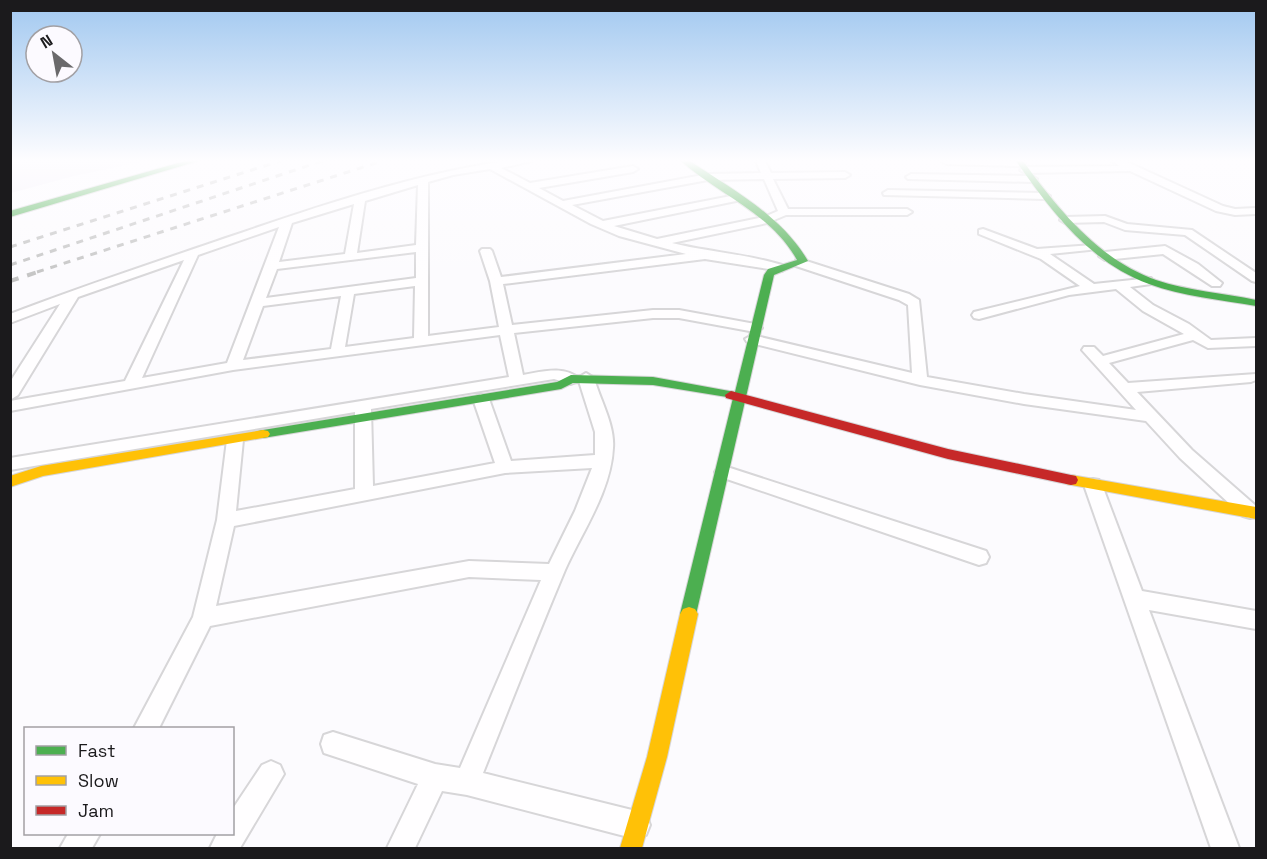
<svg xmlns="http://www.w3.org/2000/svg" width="1267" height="859" font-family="'Space Grotesk',sans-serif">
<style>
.built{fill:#f3eff8}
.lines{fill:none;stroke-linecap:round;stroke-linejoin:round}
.street-casing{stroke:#d7d6d8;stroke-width:4}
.fast-casing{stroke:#d7d6d8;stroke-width:2}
.slow-casing{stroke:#d7d6d8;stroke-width:2}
.jam-casing{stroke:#d7d6d8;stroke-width:2}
.street{fill:#fffeff;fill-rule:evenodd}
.fast{fill:#4caf50;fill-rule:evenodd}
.slow{fill:#ffc107;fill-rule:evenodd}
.jam{fill:#c62828;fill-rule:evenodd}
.rail-far1{stroke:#c2c2c2;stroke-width:3;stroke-dasharray:7 7;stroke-linecap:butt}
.rail{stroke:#c2c2c2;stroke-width:4;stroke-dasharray:9 9;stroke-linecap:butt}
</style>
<rect width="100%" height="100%" fill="#fcfbfe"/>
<!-- built -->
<path class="built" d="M 11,161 L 146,161 L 74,176 L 11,193 Z"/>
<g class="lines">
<defs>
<g id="street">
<path d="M 505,161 L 532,161 L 501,168 L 530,183 L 633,166 L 638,169 L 633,172 L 539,188 L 563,201 L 708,174 L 761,173 L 756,161 L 765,161 L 771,173 L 845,172 L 850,175 L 845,178 L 773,179 L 788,209 L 907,209 L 912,212 L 907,215 L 786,215 L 767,223 L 672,243 C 708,252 747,254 782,265 L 782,271 L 705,259 L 503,284 L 512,325 L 653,310 L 679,310 L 755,324 L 762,328 L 755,332 L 679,318 L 653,318 L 514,333 L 523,375 C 541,372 565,365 579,379 L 576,382 L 571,384 L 554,379 L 371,409 L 373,486 L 495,463 L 473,399 L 481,394 L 489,399 L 511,461 L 595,455 L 595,432 L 578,378 L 586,373 L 594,378 C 600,400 615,425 613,448 C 611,491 582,532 565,570 C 537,637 510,705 483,773 L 636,811 L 646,815 L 650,825 L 646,835 L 636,839 L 467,795 L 442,791 L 415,848 L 387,848 L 418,784 L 324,753 L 321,744 L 324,735 L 333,732 L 435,764 L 460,768 L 541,580 L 469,577 L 210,626 L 159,728 L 134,728 L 193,617 L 217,520 L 227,440 L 229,436 L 241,436 L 243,440 L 236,511 L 355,489 L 355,412 L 10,470 L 10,458 L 509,377 L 500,335 L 233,370 L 10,411 L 10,401 L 125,381 L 184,260 L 78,297 L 18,395 L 10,400 L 10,382 L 60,304 L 10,323 L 10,314 C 83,286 156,262 229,237 C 319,206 411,175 505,161 ZM 490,169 L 591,224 L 619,236 L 686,254 L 501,277 L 492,251 L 490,249 L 482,249 L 480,251 L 490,281 L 499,327 L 428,336 L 428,182 L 453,175 ZM 764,179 L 778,211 L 764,217 L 657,239 L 614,226 L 736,201 L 741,198 L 736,195 L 603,221 L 572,205 L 708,180 ZM 418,185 L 416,245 L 357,253 L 365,201 ZM 354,204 L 345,254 L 279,262 L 292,223 ZM 279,227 L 227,363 L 142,378 L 198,255 ZM 416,252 L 416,278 L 266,298 L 277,269 ZM 415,286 L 414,338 L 345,347 L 354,294 ZM 341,296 L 331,349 L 243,360 L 263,306 ZM 592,468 L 575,511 L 549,564 L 469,561 L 216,606 L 234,526 L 505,473 Z"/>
<path d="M 942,161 L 1024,161 L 1025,163 L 1020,166 L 946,164 Z"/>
<path d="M 1112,161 L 1125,161 L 1223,206 L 1235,209 L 1256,208 L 1256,214 L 1235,215 L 1216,211 L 1130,171 L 1025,173 L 1020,170 L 1025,167 L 1120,166 Z"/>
<path d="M 911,174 L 1032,176 L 1037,179 L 1032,182 L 908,179 L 906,177 Z"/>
<path d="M 888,190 L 1045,193 L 1050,196 L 1045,199 L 884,195 L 883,193 Z"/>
<path d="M 1105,216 L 1127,224 L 1192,230 L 1256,273 L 1256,282 L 1252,281 L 1185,235 L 1125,230 L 1104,222 L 1065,223 L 1060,220 L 1065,217 Z"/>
<path d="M 983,229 L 1037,249 L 1093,245 L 1093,249 L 1089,250 L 1050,254 L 1094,284 L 1151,278 L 1153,281 L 1151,284 L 1130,287 L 1153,305 L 1189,324 L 1211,340 L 1256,338 L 1256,346 L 1208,348 L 1193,340 L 1109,363 L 1128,383 L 1256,374 L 1256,380 L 1251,382 L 1137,392 L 1192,450 L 1256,506 L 1256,516 L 1250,518 L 1243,516 L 1180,458 L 1146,421 L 1024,404 L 920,385 L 747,342 L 745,339 L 752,335 L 912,373 L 908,305 L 899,300 L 796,266 L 796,260 L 800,259 L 909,294 L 919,300 L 927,377 L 1024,394 L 1136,410 L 1082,350 L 1084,347 L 1094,347 L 1103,356 L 1184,334 L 1143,311 L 1116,289 L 1069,295 L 979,319 L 974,318 L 972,315 L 974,312 L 1080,286 L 1041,259 L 979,234 L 979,230 Z"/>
<path d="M 1165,246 L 1198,264 L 1222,283 L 1220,286 L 1212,286 L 1163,254 L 1105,260 L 1099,256 L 1105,252 Z"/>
<path d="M 724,466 L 986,551 L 989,557 L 986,563 L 979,565 L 718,476 L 715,472 L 718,468 Z"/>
<path d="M 1093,479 L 1099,480 L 1102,485 L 1142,591 L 1256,611 L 1256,629 L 1149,610 L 1239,848 L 1211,848 L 1084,485 L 1087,480 Z"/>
<path d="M 271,761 L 280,765 L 284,774 L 240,848 L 210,848 L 217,834 L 232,834 L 232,810 L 262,765 Z"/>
<path d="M 68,834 L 100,834 L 92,848 L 60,848 Z"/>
</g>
<g id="fast">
<path d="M 185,161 L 198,161 L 10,217 L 10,211 Z"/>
<path d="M 681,161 L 690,161 C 733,190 781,215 808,261 L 774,275 L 695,619 L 689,621 L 683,619 L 680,614 L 733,398 L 653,385 L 573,383 L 561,389 L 263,438 L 258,437 L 256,434 L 258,431 L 263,430 L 557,382 L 571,375 L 653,377 L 735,392 L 764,275 L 768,269 L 797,260 C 771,213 719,195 681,161 Z"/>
<path d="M 1016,161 L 1023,161 C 1059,210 1098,259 1156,280 C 1188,291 1224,293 1256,300 L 1256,306 C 1221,300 1182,296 1149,284 C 1089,262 1051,211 1016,161 Z"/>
</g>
<g id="slow">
<path d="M 263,430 L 268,431 L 270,434 L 268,437 L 43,476 L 10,487 L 10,476 L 41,466 Z"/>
<path d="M 1071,475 L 1256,507 L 1256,519 L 1066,484 L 1064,480 L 1066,476 Z"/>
<path d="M 689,607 L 695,609 L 698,614 L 667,757 L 642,848 L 620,848 L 647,757 L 680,614 L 683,609 Z"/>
</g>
<path id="jam" d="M 731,391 L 948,449 L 1071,475 L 1076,476 L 1078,480 L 1076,484 L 1071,485 L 948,459 L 726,398 L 725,395 Z"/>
</defs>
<!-- street casing -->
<use href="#street" class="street-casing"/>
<!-- fast casing -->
<use href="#fast" class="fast-casing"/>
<!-- slow casing -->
<use href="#slow" class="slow-casing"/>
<!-- jam casing -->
<use href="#jam" class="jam-casing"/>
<!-- street -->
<use href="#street" class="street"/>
<!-- fast -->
<use href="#fast" class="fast"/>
<!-- slow -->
<use href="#slow" class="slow"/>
<!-- jam -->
<use href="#jam" class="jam"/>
<!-- rail-far1 -->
<g class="rail-far1">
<path d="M 10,247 L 280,161"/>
<path d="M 10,265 L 322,161"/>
<path d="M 37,272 L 382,161"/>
</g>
<!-- rail -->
<path class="rail" d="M 10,281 L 41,271"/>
</g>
<!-- sky -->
<linearGradient id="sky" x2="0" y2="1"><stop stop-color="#a1c8f0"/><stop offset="0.57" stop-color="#fefdff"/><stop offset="1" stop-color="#fefdff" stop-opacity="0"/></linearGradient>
<rect width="1267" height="282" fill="url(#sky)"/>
<!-- border -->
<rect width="1267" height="859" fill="none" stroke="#1b1a1c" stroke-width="24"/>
<!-- legend -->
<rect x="24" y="727" width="210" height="108" fill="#fcfaff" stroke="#a2a0a4" stroke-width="1.5"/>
<rect x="36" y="746" width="30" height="9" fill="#4caf50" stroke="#a2a0a4" stroke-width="1.5"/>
<text x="78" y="757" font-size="18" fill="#1b1a1c">Fast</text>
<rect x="36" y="776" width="30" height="9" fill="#ffc107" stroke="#a2a0a4" stroke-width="1.5"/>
<text x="78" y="787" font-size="18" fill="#1b1a1c">Slow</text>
<rect x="36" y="806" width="30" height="9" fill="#c62828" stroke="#a2a0a4" stroke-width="1.5"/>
<text x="78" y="817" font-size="18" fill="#1b1a1c">Jam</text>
<!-- north arrow -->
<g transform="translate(54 54) rotate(329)"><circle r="28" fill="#fcfaff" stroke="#a2a0a4" stroke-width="1.5"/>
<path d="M0-4.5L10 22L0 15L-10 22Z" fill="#6a696b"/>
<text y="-9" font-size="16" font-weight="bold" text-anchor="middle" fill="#1b1a1c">N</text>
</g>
</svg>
